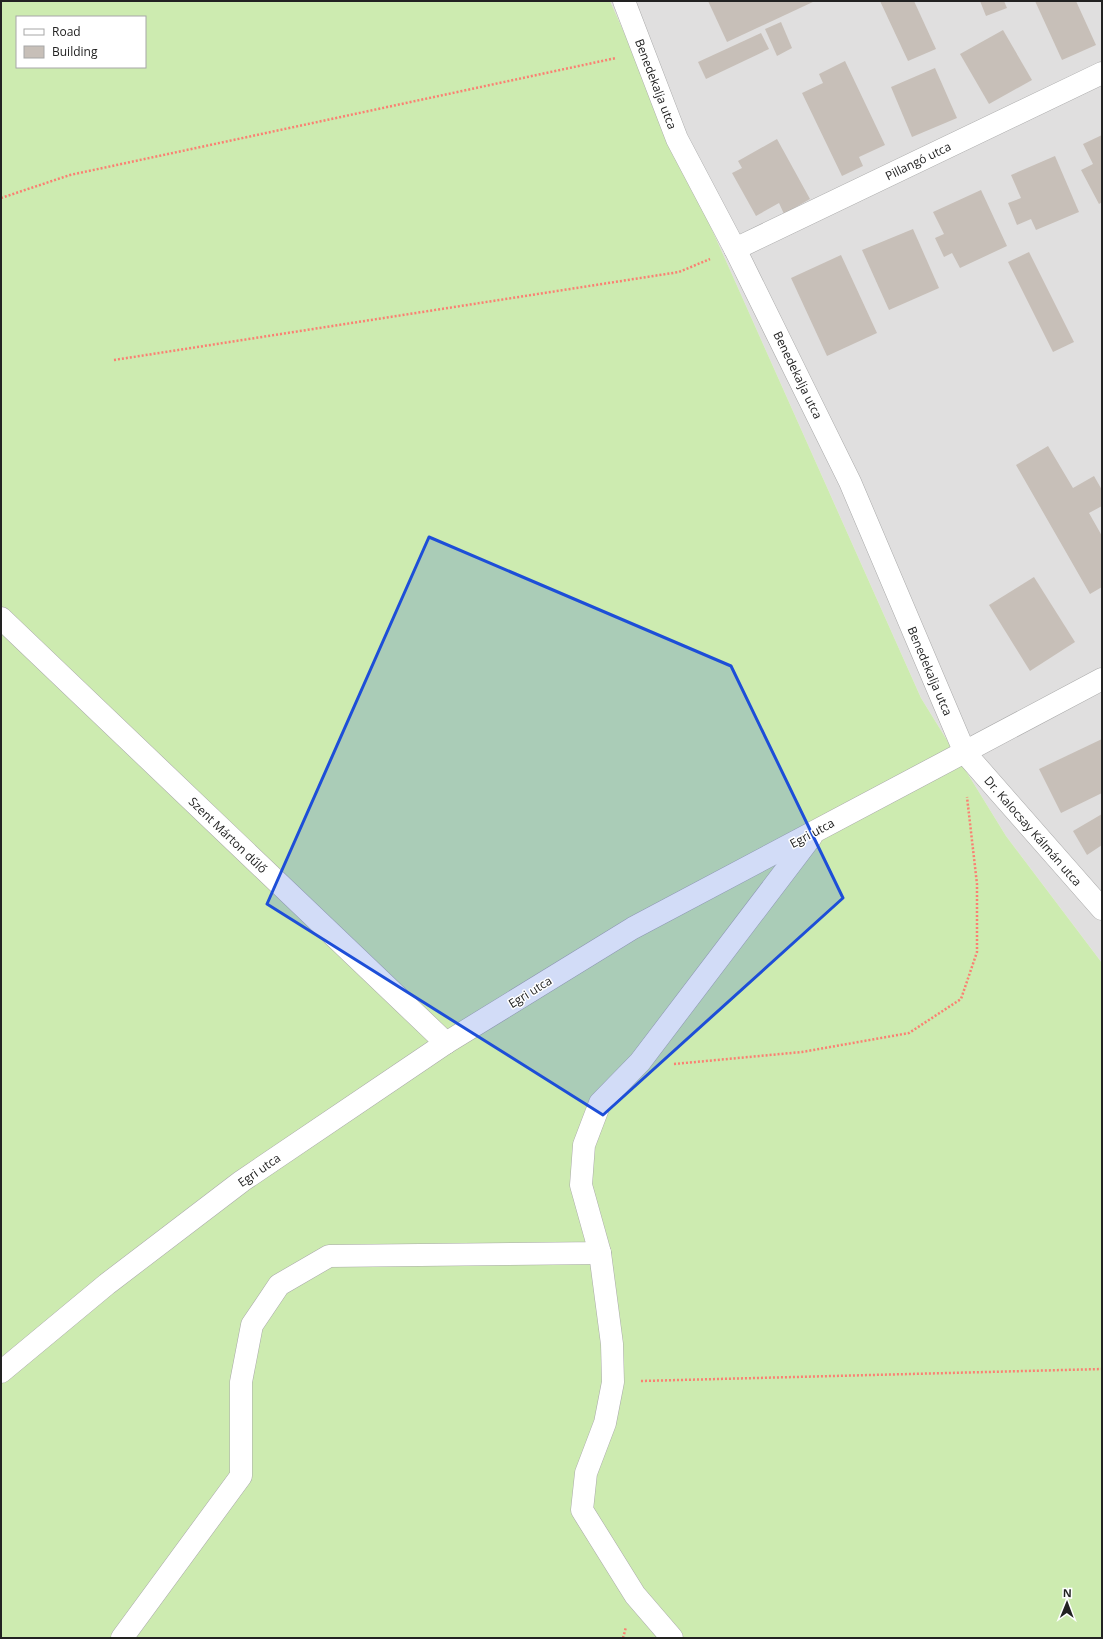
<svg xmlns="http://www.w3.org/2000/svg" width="1103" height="1639" font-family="'Open Sans',sans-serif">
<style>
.residential{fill:#e0dfdf}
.grass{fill:#cdebb0;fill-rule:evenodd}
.building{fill:#c7bfb8}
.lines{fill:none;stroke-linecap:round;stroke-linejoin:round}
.minor-casing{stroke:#a9a9a9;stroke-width:23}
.path{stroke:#fa8072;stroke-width:2.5;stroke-dasharray:2 2;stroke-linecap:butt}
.minor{stroke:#fff;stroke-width:22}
.marked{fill:#1d4ed8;fill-opacity:0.2;stroke:#1d4ed8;stroke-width:3;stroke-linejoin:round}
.labels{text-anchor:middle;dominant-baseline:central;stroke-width:3;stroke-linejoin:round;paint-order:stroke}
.street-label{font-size:12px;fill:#222;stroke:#fff}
</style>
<rect width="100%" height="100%" fill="#f2efe9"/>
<!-- residential -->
<path class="residential" d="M 610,1 L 1102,1 L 1102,963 L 1006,836 L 921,698 Z"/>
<!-- grass -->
<path class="grass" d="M 1,1 L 610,1 L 921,698 L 1006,836 L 1102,963 L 1102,1638 L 1,1638 ZM 17,17 L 145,17 L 145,67 L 17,67 Z"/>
<!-- building -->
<g class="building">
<path d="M 708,1 L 815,1 L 727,42 Z"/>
<path d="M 880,1 L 914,1 L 936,49 L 908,61 Z"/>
<path d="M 980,1 L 1004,1 L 1007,8 L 986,16 Z"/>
<path d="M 1035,1 L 1076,1 L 1096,45 L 1062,60 Z"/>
<path d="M 781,22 L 792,48 L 777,56 L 765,29 Z"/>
<path d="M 1003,30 L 1032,80 L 989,104 L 960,54 Z"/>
<path d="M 761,33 L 769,49 L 706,79 L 698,62 Z"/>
<path d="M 845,61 L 885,145 L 859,157 L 863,166 L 842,176 L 802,93 L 823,83 L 819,74 Z"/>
<path d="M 935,68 L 957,118 L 912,137 L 891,87 Z"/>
<path d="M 1102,135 L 1102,202 L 1099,204 L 1081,170 L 1093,164 L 1083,144 Z"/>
<path d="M 777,139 L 810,199 L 784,214 L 779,203 L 756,216 L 732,173 L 742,168 L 738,161 Z"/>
<path d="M 1055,156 L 1079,212 L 1036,230 L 1031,219 L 1017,225 L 1008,203 L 1021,198 L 1011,175 Z"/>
<path d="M 981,190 L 1007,246 L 960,268 L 952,253 L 944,257 L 935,238 L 944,234 L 933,212 Z"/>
<path d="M 913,229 L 939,288 L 889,310 L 862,250 Z"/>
<path d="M 1029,252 L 1074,342 L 1053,352 L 1008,262 Z"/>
<path d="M 841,255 L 877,333 L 827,356 L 791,278 Z"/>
<path d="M 1048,446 L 1073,488 L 1094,476 L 1102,490 L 1102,506 L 1089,513 L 1102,536 L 1102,587 L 1090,594 L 1016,465 Z"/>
<path d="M 1034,577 L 1075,642 L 1030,671 L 989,605 Z"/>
<path d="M 1102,739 L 1102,793 L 1061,813 L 1039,769 Z"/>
<path d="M 1102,814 L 1102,845 L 1087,855 L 1073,831 Z"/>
</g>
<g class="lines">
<defs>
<g id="minor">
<path d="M 624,1 L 677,139 L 735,249 L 850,482 L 965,753 L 1102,909"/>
<path d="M 735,249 L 1102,73"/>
<path d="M 1,618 L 446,1043"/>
<path d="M 600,1253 L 612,1344 L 613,1382 L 605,1423 L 586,1473 L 582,1510 L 635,1595 L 672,1638"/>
<path d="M 1,1372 L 107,1284 L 242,1181 L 446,1043 L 633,928 L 1102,679"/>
<path d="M 122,1638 L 241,1476 L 241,1382 L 252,1325 L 279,1285 L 329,1256 L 600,1253 L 581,1185 L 584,1145 L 600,1103 L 640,1062 L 811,837"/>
</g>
</defs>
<!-- minor casing -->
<use href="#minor" class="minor-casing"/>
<!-- path -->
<g class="path">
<path d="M 1,198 L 70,175 L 616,58"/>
<path d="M 114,360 L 679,272 L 710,259"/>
<path d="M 674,1064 L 802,1052 L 909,1033 L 961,999 L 977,952 L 977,884 L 967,797"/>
<path d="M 641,1381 L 1102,1369"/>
<path d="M 623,1638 L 626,1627"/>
</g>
<!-- minor -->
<use href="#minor" class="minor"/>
</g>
<!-- marked area -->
<path class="marked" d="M 429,537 L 731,666 L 843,898 L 603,1115 L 267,904 Z"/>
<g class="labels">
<!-- street labels -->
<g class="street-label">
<text transform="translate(656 84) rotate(69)">Benedekalja utca</text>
<text transform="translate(918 161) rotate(-26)">Pillangó utca</text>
<text transform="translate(798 375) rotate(64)">Benedekalja utca</text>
<text transform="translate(930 671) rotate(67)">Benedekalja utca</text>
<text transform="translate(1033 831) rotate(49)">Dr. Kalocsay Kálmán utca</text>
<text transform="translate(812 833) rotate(-28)">Egri utca</text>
<text transform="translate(228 835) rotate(44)">Szent Márton dűlő</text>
<text transform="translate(530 992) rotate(-32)">Egri utca</text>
<text transform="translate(259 1170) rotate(-35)">Egri utca</text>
</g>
</g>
<!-- border -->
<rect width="1103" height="1639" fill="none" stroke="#222222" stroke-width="4"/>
<!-- legend -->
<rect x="16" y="16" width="130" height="52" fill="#ffffff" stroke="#a7a7a7"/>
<rect x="24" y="29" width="20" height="6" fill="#ffffff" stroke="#a7a7a7"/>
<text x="52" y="36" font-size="12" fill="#222222">Road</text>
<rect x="24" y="46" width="20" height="12" fill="#c7bfb8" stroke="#a7a7a7"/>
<text x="52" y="56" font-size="12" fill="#222222">Building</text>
<!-- north arrow -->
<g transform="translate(1067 1603) rotate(1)" stroke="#ffffff" stroke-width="3" paint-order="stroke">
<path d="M0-3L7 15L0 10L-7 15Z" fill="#222222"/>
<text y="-6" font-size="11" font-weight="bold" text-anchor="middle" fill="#222222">N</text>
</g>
</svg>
